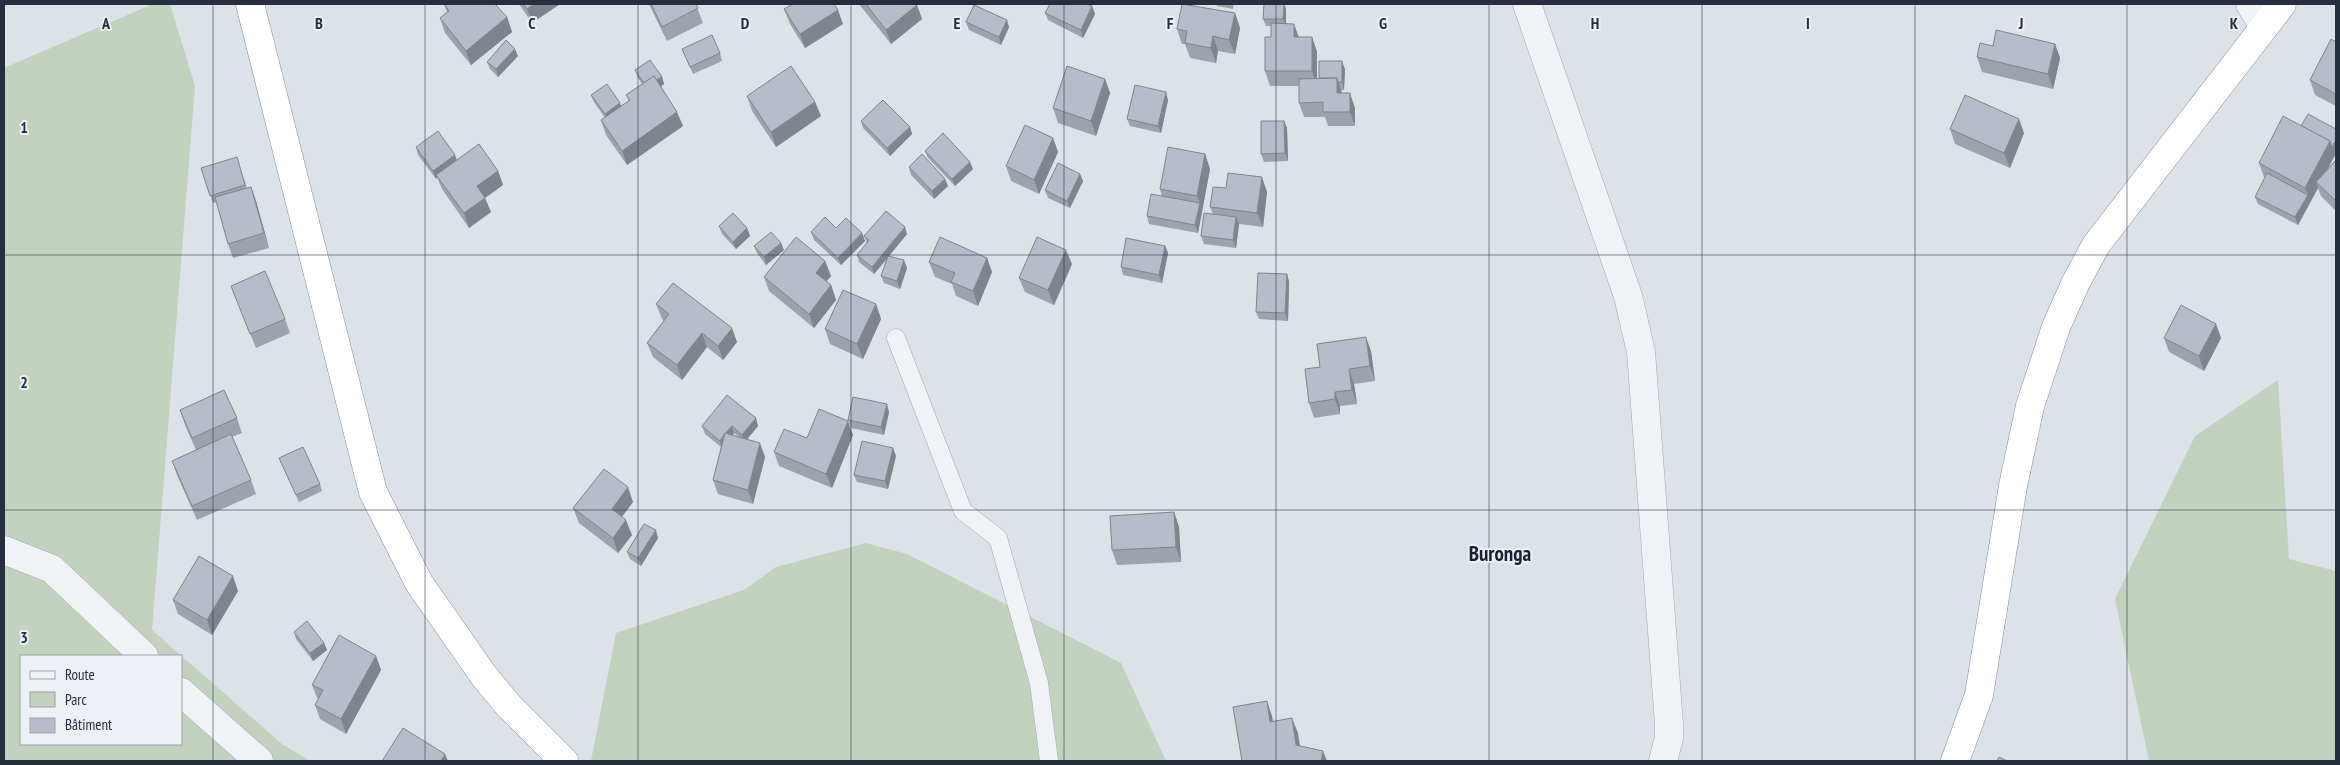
<svg xmlns="http://www.w3.org/2000/svg" width="2340" height="765" font-family="'PT Sans Narrow',sans-serif">
<style>
.green{fill:#c2d2be;fill-rule:evenodd}
.lines{fill:none;stroke-linecap:round;stroke-linejoin:round}
.lane-casing{stroke:#a2a8b2;stroke-width:19}
.street-casing{stroke:#a2a8b2;stroke-width:29}
.highway-casing{stroke:#848d9f;stroke-width:29}
.lane{stroke:#f0f2f6;stroke-width:18}
.street{stroke:#f0f2f6;stroke-width:28}
.highway{stroke:#fff;stroke-width:28}
.wall{fill:#9da2ac;fill-rule:evenodd}
.shaded-wall{fill:#80848c}
.building{fill:#b7bcc8;stroke:#80848c}
.grid{fill:none;stroke:#262e3f;stroke-width:1;stroke-opacity:0.55}
.labels{text-anchor:middle;dominant-baseline:central;stroke-width:4;stroke-linejoin:round;paint-order:stroke}
.quarter-label{font-size:21px;font-weight:bold;fill:#181f30;stroke:#edf0f5}
.grid-label{font-size:16px;text-anchor:middle;font-weight:bold;fill:#262e3f;stroke:#edf0f5;stroke-width:4;stroke-linejoin:round;paint-order:stroke}
</style>
<rect width="100%" height="100%" fill="#dde1e8"/>
<!-- green -->
<g class="green">
<path d="M 153,4 L 170,4 L 195,86 L 152,630 L 282,744 L 310,761 L 4,761 L 4,68 ZM 21,656 L 181,656 L 181,744 L 21,744 Z"/>
<path d="M 2278,380 L 2289,559 L 2336,571 L 2336,761 L 2149,761 L 2115,599 L 2195,436 Z"/>
<path d="M 866,543 L 907,554 L 1121,663 L 1166,761 L 591,761 L 616,633 L 744,590 L 776,567 Z"/>
</g>
<g class="lines">
<defs>
<path id="lane" d="M 896,338 L 963,511 L 998,538 L 1039,683 L 1049,761"/>
<g id="street">
<path d="M 1527,4 L 1628,296 L 1641,352 L 1669,724 L 1669,738 L 1663,761"/>
<path d="M 2250,4 L 2264,27"/>
<path d="M 4,550 L 52,569 L 144,656"/>
<path d="M 181,692 L 259,761"/>
</g>
<g id="highway">
<path d="M 250,4 L 373,492 L 419,583 L 484,676 L 508,705 L 564,761"/>
<path d="M 1955,761 L 1979,695 L 2013,486 L 2030,406 L 2056,327 L 2076,282 L 2096,245 L 2282,4"/>
</g>
</defs>
<!-- lane casing -->
<use href="#lane" class="lane-casing"/>
<!-- street casing -->
<use href="#street" class="street-casing"/>
<!-- highway casing -->
<use href="#highway" class="highway-casing"/>
<!-- lane -->
<use href="#lane" class="lane"/>
<!-- street -->
<use href="#street" class="street"/>
<!-- highway -->
<use href="#highway" class="highway"/>
</g>
<!-- wall -->
<g class="wall">
<path d="M 444,4 L 507,17 L 512,32 L 471,65 L 445,33 L 440,18 L 447,12 Z"/>
<path d="M 519,4 L 560,4 L 532,23 Z"/>
<path d="M 649,4 L 698,4 L 696,5 L 703,23 L 667,41 Z"/>
<path d="M 859,4 L 916,4 L 922,19 L 891,44 Z"/>
<path d="M 1216,4 L 1234,4 L 1233,9 L 1217,6 Z"/>
<path d="M 1284,4 L 1286,9 L 1286,24 L 1299,37 L 1312,37 L 1317,52 L 1317,78 L 1319,78 L 1345,69 L 1344,90 L 1341,90 L 1342,93 L 1355,108 L 1355,126 L 1328,126 L 1325,117 L 1304,117 L 1299,103 L 1299,86 L 1270,86 L 1265,71 L 1271,37 L 1271,26 L 1266,26 L 1263,19 Z"/>
<path d="M 1092,6 L 1095,14 L 1083,38 L 1048,20 L 1045,13 Z"/>
<path d="M 784,9 L 843,24 L 805,48 L 790,24 Z"/>
<path d="M 1235,13 L 1240,28 L 1235,54 L 1218,51 L 1216,63 L 1190,58 L 1185,44 L 1182,44 L 1177,29 Z"/>
<path d="M 966,22 L 1009,27 L 1001,45 L 969,30 Z"/>
<path d="M 2336,42 L 2336,106 L 2315,95 L 2310,80 Z"/>
<path d="M 2055,44 L 2060,58 L 2053,89 L 1982,72 L 1977,57 L 1993,46 Z"/>
<path d="M 682,49 L 720,53 L 722,61 L 693,74 Z"/>
<path d="M 518,56 L 498,77 L 490,69 L 487,62 Z"/>
<path d="M 635,70 L 662,77 L 664,84 L 661,87 L 683,126 L 627,165 L 606,135 L 601,120 L 605,118 L 594,102 L 591,95 L 620,103 L 621,106 L 629,101 L 626,95 L 642,84 L 638,78 Z"/>
<path d="M 1105,79 L 1110,93 L 1096,136 L 1058,123 L 1053,108 Z"/>
<path d="M 747,96 L 815,102 L 821,116 L 776,147 L 752,111 Z"/>
<path d="M 1168,100 L 1161,133 L 1130,126 L 1127,119 Z"/>
<path d="M 861,121 L 910,127 L 912,134 L 890,156 L 863,128 Z"/>
<path d="M 1284,121 L 1287,128 L 1288,161 L 1264,162 L 1261,154 Z"/>
<path d="M 1950,129 L 2024,133 L 2010,168 L 1955,144 Z"/>
<path d="M 1053,138 L 1058,152 L 1039,194 L 1011,181 L 1006,166 Z"/>
<path d="M 416,147 L 457,160 L 498,171 L 503,185 L 485,198 L 491,212 L 469,228 L 442,189 L 437,177 L 436,179 L 418,155 Z"/>
<path d="M 925,151 L 973,169 L 955,186 L 928,158 Z"/>
<path d="M 2336,153 L 2328,169 L 2336,160 L 2336,211 L 2321,196 L 2318,188 L 2298,225 L 2258,204 L 2255,197 L 2265,178 L 2264,177 L 2259,163 Z"/>
<path d="M 1205,154 L 1210,169 L 1198,233 L 1149,224 L 1147,216 L 1162,196 L 1160,189 Z"/>
<path d="M 239,164 L 247,188 L 251,187 L 256,201 L 269,248 L 233,258 L 228,244 L 217,202 L 213,203 L 201,168 Z"/>
<path d="M 909,167 L 948,186 L 934,199 L 911,175 Z"/>
<path d="M 1083,181 L 1070,208 L 1048,198 L 1045,190 Z"/>
<path d="M 1226,188 L 1267,192 L 1263,227 L 1239,224 L 1236,248 L 1204,244 L 1201,236 L 1213,214 L 1210,207 Z"/>
<path d="M 719,226 L 747,228 L 750,236 L 736,249 L 722,234 Z"/>
<path d="M 811,232 L 862,233 L 865,241 L 841,265 L 814,240 Z"/>
<path d="M 907,234 L 889,256 L 907,268 L 900,289 L 884,283 L 881,276 L 887,259 L 874,274 L 859,262 L 857,255 L 867,243 L 864,236 Z"/>
<path d="M 754,246 L 784,250 L 766,265 L 757,253 Z"/>
<path d="M 1165,246 L 1168,253 L 1162,283 L 1123,275 L 1121,267 Z"/>
<path d="M 987,258 L 992,272 L 978,306 L 956,296 L 952,284 L 935,277 L 929,262 Z"/>
<path d="M 825,261 L 831,276 L 826,281 L 831,285 L 836,300 L 814,328 L 769,291 L 764,277 Z"/>
<path d="M 1072,264 L 1054,305 L 1025,292 L 1019,278 Z"/>
<path d="M 1287,274 L 1289,282 L 1288,321 L 1259,319 L 1256,312 Z"/>
<path d="M 231,286 L 285,319 L 290,333 L 256,348 Z"/>
<path d="M 656,304 L 737,342 L 723,360 L 707,347 L 682,380 L 653,357 L 647,343 L 664,321 L 662,319 Z"/>
<path d="M 876,304 L 881,319 L 863,359 L 830,344 L 825,329 Z"/>
<path d="M 2216,324 L 2221,338 L 2204,371 L 2169,352 L 2164,338 Z"/>
<path d="M 1371,351 L 1375,381 L 1354,384 L 1357,404 L 1340,406 L 1340,414 L 1314,418 L 1309,403 Z"/>
<path d="M 180,410 L 237,418 L 242,433 L 232,437 L 251,480 L 256,494 L 197,520 L 177,475 L 172,461 L 196,450 L 185,425 Z"/>
<path d="M 889,412 L 884,435 L 851,428 L 848,420 Z"/>
<path d="M 702,426 L 758,426 L 747,439 L 765,457 L 753,504 L 718,494 L 713,480 L 721,447 L 705,434 ZM 734,433 L 739,437 L 733,436 Z"/>
<path d="M 853,435 L 832,488 L 779,466 L 774,452 L 807,438 Z"/>
<path d="M 896,456 L 888,489 L 857,482 L 854,475 Z"/>
<path d="M 279,458 L 320,484 L 322,491 L 299,502 Z"/>
<path d="M 633,502 L 622,517 L 632,535 L 618,553 L 579,523 L 573,508 Z"/>
<path d="M 1174,512 L 1179,527 L 1181,562 L 1117,565 L 1112,550 Z"/>
<path d="M 658,538 L 641,566 L 630,559 L 627,552 Z"/>
<path d="M 238,591 L 212,635 L 178,614 L 173,600 Z"/>
<path d="M 294,632 L 324,643 L 327,650 L 313,661 L 296,639 Z"/>
<path d="M 376,656 L 381,670 L 346,734 L 320,719 L 315,705 L 318,700 L 312,685 Z"/>
</g>
<!-- shaded-wall -->
<g class="shaded-wall">
<path d="M 534,4 L 560,4 L 532,23 L 527,9 Z"/>
<path d="M 1284,4 L 1286,9 L 1286,26 L 1283,19 Z"/>
<path d="M 917,5 L 922,19 L 891,44 L 886,30 Z"/>
<path d="M 1092,6 L 1095,14 L 1083,38 L 1081,30 Z"/>
<path d="M 838,10 L 843,24 L 805,48 L 800,34 Z"/>
<path d="M 1235,13 L 1240,28 L 1235,54 L 1229,40 Z"/>
<path d="M 507,17 L 512,32 L 471,65 L 466,51 Z"/>
<path d="M 1007,20 L 1009,27 L 1001,45 L 999,37 Z"/>
<path d="M 1294,24 L 1299,38 L 1294,37 Z"/>
<path d="M 1213,36 L 1218,51 L 1216,63 L 1211,48 Z"/>
<path d="M 1312,37 L 1317,52 L 1317,86 L 1312,71 Z"/>
<path d="M 2055,44 L 2060,58 L 2053,89 L 2048,74 Z"/>
<path d="M 515,49 L 518,56 L 498,77 L 496,69 Z"/>
<path d="M 1342,61 L 1345,69 L 1344,90 L 1342,82 Z"/>
<path d="M 662,77 L 664,84 L 650,94 L 647,87 Z"/>
<path d="M 1337,78 L 1342,93 L 1342,108 L 1337,93 Z"/>
<path d="M 1105,79 L 1110,93 L 1096,136 L 1091,121 Z"/>
<path d="M 1166,92 L 1168,100 L 1161,133 L 1158,126 Z"/>
<path d="M 1350,93 L 1355,108 L 1355,126 L 1350,112 Z"/>
<path d="M 815,102 L 821,116 L 776,147 L 771,132 Z"/>
<path d="M 620,103 L 622,111 L 607,121 L 605,114 Z"/>
<path d="M 677,112 L 683,126 L 627,165 L 622,151 Z"/>
<path d="M 2019,119 L 2024,133 L 2010,168 L 2004,153 Z"/>
<path d="M 1284,121 L 1287,128 L 1288,161 L 1285,153 Z"/>
<path d="M 910,127 L 912,134 L 890,156 L 887,148 Z"/>
<path d="M 1053,138 L 1058,152 L 1039,194 L 1034,180 Z"/>
<path d="M 2336,140 L 2336,153 L 2319,185 L 2316,182 L 2318,188 L 2298,225 L 2295,217 L 2308,195 L 2305,188 L 2330,141 Z"/>
<path d="M 1205,154 L 1210,169 L 1198,233 L 1195,225 L 1200,203 L 1197,196 Z"/>
<path d="M 455,155 L 458,163 L 436,175 L 437,177 L 436,179 L 433,171 Z"/>
<path d="M 970,162 L 973,169 L 955,186 L 952,179 Z"/>
<path d="M 498,171 L 503,185 L 485,198 L 491,212 L 469,228 L 464,213 L 477,186 Z"/>
<path d="M 1080,174 L 1083,181 L 1070,208 L 1067,201 Z"/>
<path d="M 1262,177 L 1267,192 L 1263,227 L 1257,213 Z"/>
<path d="M 945,179 L 948,186 L 934,199 L 932,191 Z"/>
<path d="M 251,187 L 256,201 L 269,248 L 264,233 Z"/>
<path d="M 1236,217 L 1239,224 L 1236,248 L 1233,240 Z"/>
<path d="M 905,227 L 907,234 L 874,274 L 872,267 Z"/>
<path d="M 747,228 L 750,236 L 736,249 L 733,242 Z"/>
<path d="M 862,233 L 865,241 L 841,265 L 838,258 Z"/>
<path d="M 781,243 L 784,250 L 766,265 L 764,257 Z"/>
<path d="M 1165,246 L 1168,253 L 1162,283 L 1159,275 Z"/>
<path d="M 1066,250 L 1072,264 L 1054,305 L 1048,290 Z"/>
<path d="M 987,258 L 992,272 L 978,306 L 973,291 Z"/>
<path d="M 904,260 L 907,268 L 900,289 L 897,281 Z"/>
<path d="M 825,261 L 831,276 L 821,288 L 816,273 Z"/>
<path d="M 1287,274 L 1289,282 L 1288,321 L 1285,313 Z"/>
<path d="M 831,285 L 836,300 L 814,328 L 809,314 Z"/>
<path d="M 876,304 L 881,319 L 863,359 L 857,344 Z"/>
<path d="M 2216,324 L 2221,338 L 2204,371 L 2199,356 Z"/>
<path d="M 732,328 L 737,342 L 723,360 L 718,346 Z"/>
<path d="M 702,333 L 707,347 L 682,380 L 677,365 Z"/>
<path d="M 1366,337 L 1371,351 L 1375,381 L 1370,366 Z"/>
<path d="M 1349,369 L 1354,384 L 1357,404 L 1352,390 Z"/>
<path d="M 1335,392 L 1340,406 L 1340,414 L 1335,399 Z"/>
<path d="M 887,404 L 889,412 L 884,435 L 881,427 Z"/>
<path d="M 756,418 L 758,426 L 745,442 L 742,435 Z"/>
<path d="M 848,421 L 853,435 L 832,488 L 826,474 Z"/>
<path d="M 732,426 L 734,433 L 722,448 L 720,441 Z"/>
<path d="M 760,443 L 765,457 L 753,504 L 748,490 Z"/>
<path d="M 893,448 L 896,456 L 888,489 L 885,481 Z"/>
<path d="M 628,487 L 633,502 L 617,523 L 612,509 Z"/>
<path d="M 1174,512 L 1179,527 L 1181,562 L 1176,547 Z"/>
<path d="M 626,520 L 632,535 L 618,553 L 613,538 Z"/>
<path d="M 656,530 L 658,538 L 641,566 L 638,558 Z"/>
<path d="M 233,576 L 238,591 L 212,635 L 207,620 Z"/>
<path d="M 324,643 L 327,650 L 313,661 L 310,653 Z"/>
<path d="M 376,656 L 381,670 L 346,734 L 341,719 Z"/>
<path d="M 1267,701 L 1272,716 L 1276,736 L 1270,722 Z"/>
<path d="M 1292,718 L 1298,733 L 1302,759 L 1296,745 Z"/>
<path d="M 1323,751 L 1327,761 L 1321,761 Z"/>
<path d="M 445,754 L 448,761 L 441,761 Z"/>
</g>
<!-- building -->
<g class="building">
<path d="M 444,4 L 495,4 L 507,17 L 466,51 L 440,18 L 449,11 Z"/>
<path d="M 523,4 L 534,4 L 527,9 Z"/>
<path d="M 651,4 L 696,4 L 698,8 L 662,27 Z"/>
<path d="M 793,4 L 834,4 L 838,10 L 800,34 L 784,9 Z"/>
<path d="M 866,4 L 916,4 L 917,5 L 886,30 Z"/>
<path d="M 1050,4 L 1087,4 L 1092,6 L 1081,30 L 1045,13 Z"/>
<path d="M 1182,4 L 1235,13 L 1229,40 L 1213,36 L 1211,48 L 1185,43 L 1187,31 L 1177,29 Z"/>
<path d="M 1264,4 L 1284,4 L 1283,19 L 1263,19 Z"/>
<path d="M 974,5 L 1007,20 L 999,37 L 966,22 Z"/>
<path d="M 1271,23 L 1294,24 L 1294,37 L 1312,37 L 1312,71 L 1265,71 L 1265,37 L 1271,37 Z"/>
<path d="M 1996,30 L 2055,44 L 2048,74 L 1977,57 L 1980,43 L 1993,46 Z"/>
<path d="M 712,35 L 720,53 L 690,67 L 682,49 Z"/>
<path d="M 2331,39 L 2336,42 L 2336,94 L 2310,80 Z"/>
<path d="M 506,40 L 515,49 L 496,69 L 487,62 Z"/>
<path d="M 650,60 L 662,77 L 656,80 L 654,76 L 644,83 L 635,70 Z"/>
<path d="M 1319,61 L 1342,61 L 1342,82 L 1338,82 L 1337,78 L 1319,78 Z"/>
<path d="M 791,66 L 815,102 L 771,132 L 747,96 Z"/>
<path d="M 1067,66 L 1105,79 L 1091,121 L 1053,108 Z"/>
<path d="M 654,76 L 677,112 L 622,151 L 601,120 L 630,100 L 626,95 Z"/>
<path d="M 1337,78 L 1337,93 L 1350,93 L 1350,112 L 1323,112 L 1323,102 L 1299,103 L 1299,79 Z"/>
<path d="M 607,84 L 620,103 L 605,114 L 591,95 Z"/>
<path d="M 1135,85 L 1166,92 L 1158,126 L 1127,119 Z"/>
<path d="M 1965,95 L 2019,119 L 2004,153 L 1950,129 Z"/>
<path d="M 883,100 L 910,127 L 887,148 L 861,121 Z"/>
<path d="M 2308,114 L 2336,129 L 2336,140 L 2332,147 L 2330,141 L 2301,126 Z"/>
<path d="M 2283,116 L 2330,141 L 2305,188 L 2259,163 Z"/>
<path d="M 1261,121 L 1284,121 L 1285,153 L 1261,154 Z"/>
<path d="M 1025,125 L 1053,138 L 1034,180 L 1006,166 Z"/>
<path d="M 438,131 L 455,155 L 433,171 L 416,147 Z"/>
<path d="M 943,133 L 970,162 L 952,179 L 925,151 Z"/>
<path d="M 479,144 L 498,171 L 477,186 L 485,198 L 464,213 L 436,175 Z"/>
<path d="M 1168,147 L 1205,154 L 1197,196 L 1160,189 Z"/>
<path d="M 922,154 L 945,179 L 932,191 L 909,167 Z"/>
<path d="M 237,157 L 245,185 L 210,196 L 201,168 Z"/>
<path d="M 2336,160 L 2336,201 L 2316,182 Z"/>
<path d="M 1058,163 L 1080,174 L 1067,201 L 1045,190 Z"/>
<path d="M 1228,173 L 1262,177 L 1257,213 L 1210,207 L 1213,187 L 1226,188 Z"/>
<path d="M 2267,173 L 2308,195 L 2295,217 L 2255,197 Z"/>
<path d="M 251,187 L 264,233 L 228,244 L 215,197 Z"/>
<path d="M 1151,194 L 1200,203 L 1195,225 L 1147,216 Z"/>
<path d="M 886,211 L 905,227 L 872,267 L 857,255 L 869,240 L 864,236 Z"/>
<path d="M 733,213 L 747,228 L 733,242 L 719,226 Z"/>
<path d="M 1204,213 L 1236,217 L 1233,240 L 1201,236 Z"/>
<path d="M 825,217 L 836,228 L 846,218 L 862,233 L 838,258 L 811,232 Z"/>
<path d="M 771,232 L 781,243 L 764,257 L 754,246 Z"/>
<path d="M 796,237 L 825,261 L 816,273 L 831,285 L 809,314 L 764,277 Z"/>
<path d="M 940,237 L 987,258 L 973,291 L 951,282 L 955,273 L 929,262 Z"/>
<path d="M 1037,237 L 1066,250 L 1048,290 L 1019,278 Z"/>
<path d="M 1126,238 L 1165,246 L 1159,275 L 1121,267 Z"/>
<path d="M 888,256 L 904,260 L 897,281 L 881,276 Z"/>
<path d="M 265,271 L 285,319 L 250,334 L 231,286 Z"/>
<path d="M 1258,273 L 1287,274 L 1285,313 L 1256,312 Z"/>
<path d="M 673,283 L 732,328 L 718,346 L 702,333 L 677,365 L 647,343 L 669,314 L 656,304 Z"/>
<path d="M 843,290 L 876,304 L 857,344 L 825,329 Z"/>
<path d="M 2181,305 L 2216,324 L 2199,356 L 2164,338 Z"/>
<path d="M 1366,337 L 1370,366 L 1349,369 L 1352,390 L 1335,392 L 1335,399 L 1309,403 L 1305,369 L 1320,367 L 1317,344 Z"/>
<path d="M 224,390 L 237,418 L 192,438 L 180,410 Z"/>
<path d="M 727,395 L 756,418 L 742,435 L 732,426 L 725,434 L 725,433 L 720,441 L 702,426 Z"/>
<path d="M 853,397 L 887,404 L 881,427 L 848,420 Z"/>
<path d="M 819,409 L 848,421 L 826,474 L 774,452 L 784,429 L 807,438 Z"/>
<path d="M 725,433 L 760,443 L 748,490 L 713,480 Z"/>
<path d="M 231,434 L 251,480 L 192,506 L 172,461 Z"/>
<path d="M 862,441 L 893,448 L 885,481 L 854,475 Z"/>
<path d="M 303,447 L 320,484 L 296,495 L 279,458 Z"/>
<path d="M 604,469 L 628,487 L 612,509 L 626,520 L 613,538 L 573,508 Z"/>
<path d="M 1174,512 L 1176,547 L 1112,550 L 1110,516 Z"/>
<path d="M 644,524 L 656,530 L 638,558 L 627,552 Z"/>
<path d="M 199,556 L 233,576 L 207,620 L 173,600 Z"/>
<path d="M 307,621 L 324,643 L 310,653 L 294,632 Z"/>
<path d="M 339,635 L 376,656 L 341,719 L 315,705 L 323,690 L 312,685 Z"/>
<path d="M 1267,701 L 1270,722 L 1292,718 L 1296,745 L 1323,751 L 1321,761 L 1242,761 L 1233,707 Z"/>
<path d="M 403,728 L 445,754 L 441,761 L 382,761 Z"/>
<path d="M 1999,757 L 2007,761 L 1997,761 Z"/>
</g>
<!-- grid -->
<path class="grid" d="M 213,4 L 213,761M 425,4 L 425,761M 638,4 L 638,761M 851,4 L 851,761M 1064,4 L 1064,761M 1276,4 L 1276,761M 1489,4 L 1489,761M 1702,4 L 1702,761M 1915,4 L 1915,761M 2127,4 L 2127,761M 4,255 L 2336,255M 4,510 L 2336,510"/>
<g class="labels">
<!-- quarter labels -->
<g class="quarter-label">
<text x="1500" y="553">Buronga</text>
</g>
</g>
<g class="grid-label">
<text x="106" y="29">A</text>
<text x="319" y="29">B</text>
<text x="532" y="29">C</text>
<text x="745" y="29">D</text>
<text x="957" y="29">E</text>
<text x="1170" y="29">F</text>
<text x="1383" y="29">G</text>
<text x="1595" y="29">H</text>
<text x="1808" y="29">I</text>
<text x="2021" y="29">J</text>
<text x="2234" y="29">K</text>
<text x="24" y="133">1</text>
<text x="24" y="388">2</text>
<text x="24" y="643">3</text>
</g>
<!-- border -->
<rect width="2340" height="765" fill="none" stroke="#262e3f" stroke-width="10"/>
<!-- legend -->
<rect x="20" y="655" width="162" height="90" fill="#edf0f5" stroke="#9da2ac"/>
<rect x="30" y="671" width="25" height="8" fill="#f0f2f6" stroke="#9da2ac"/>
<text x="65" y="680" font-size="15" fill="#262e3f">Route</text>
<rect x="30" y="692" width="25" height="15" fill="#c2d2be" stroke="#9da2ac"/>
<text x="65" y="705" font-size="15" fill="#262e3f">Parc</text>
<rect x="30" y="718" width="25" height="15" fill="#b7bcc8" stroke="#9da2ac"/>
<text x="65" y="730" font-size="15" fill="#262e3f">Bâtiment</text>
</svg>
